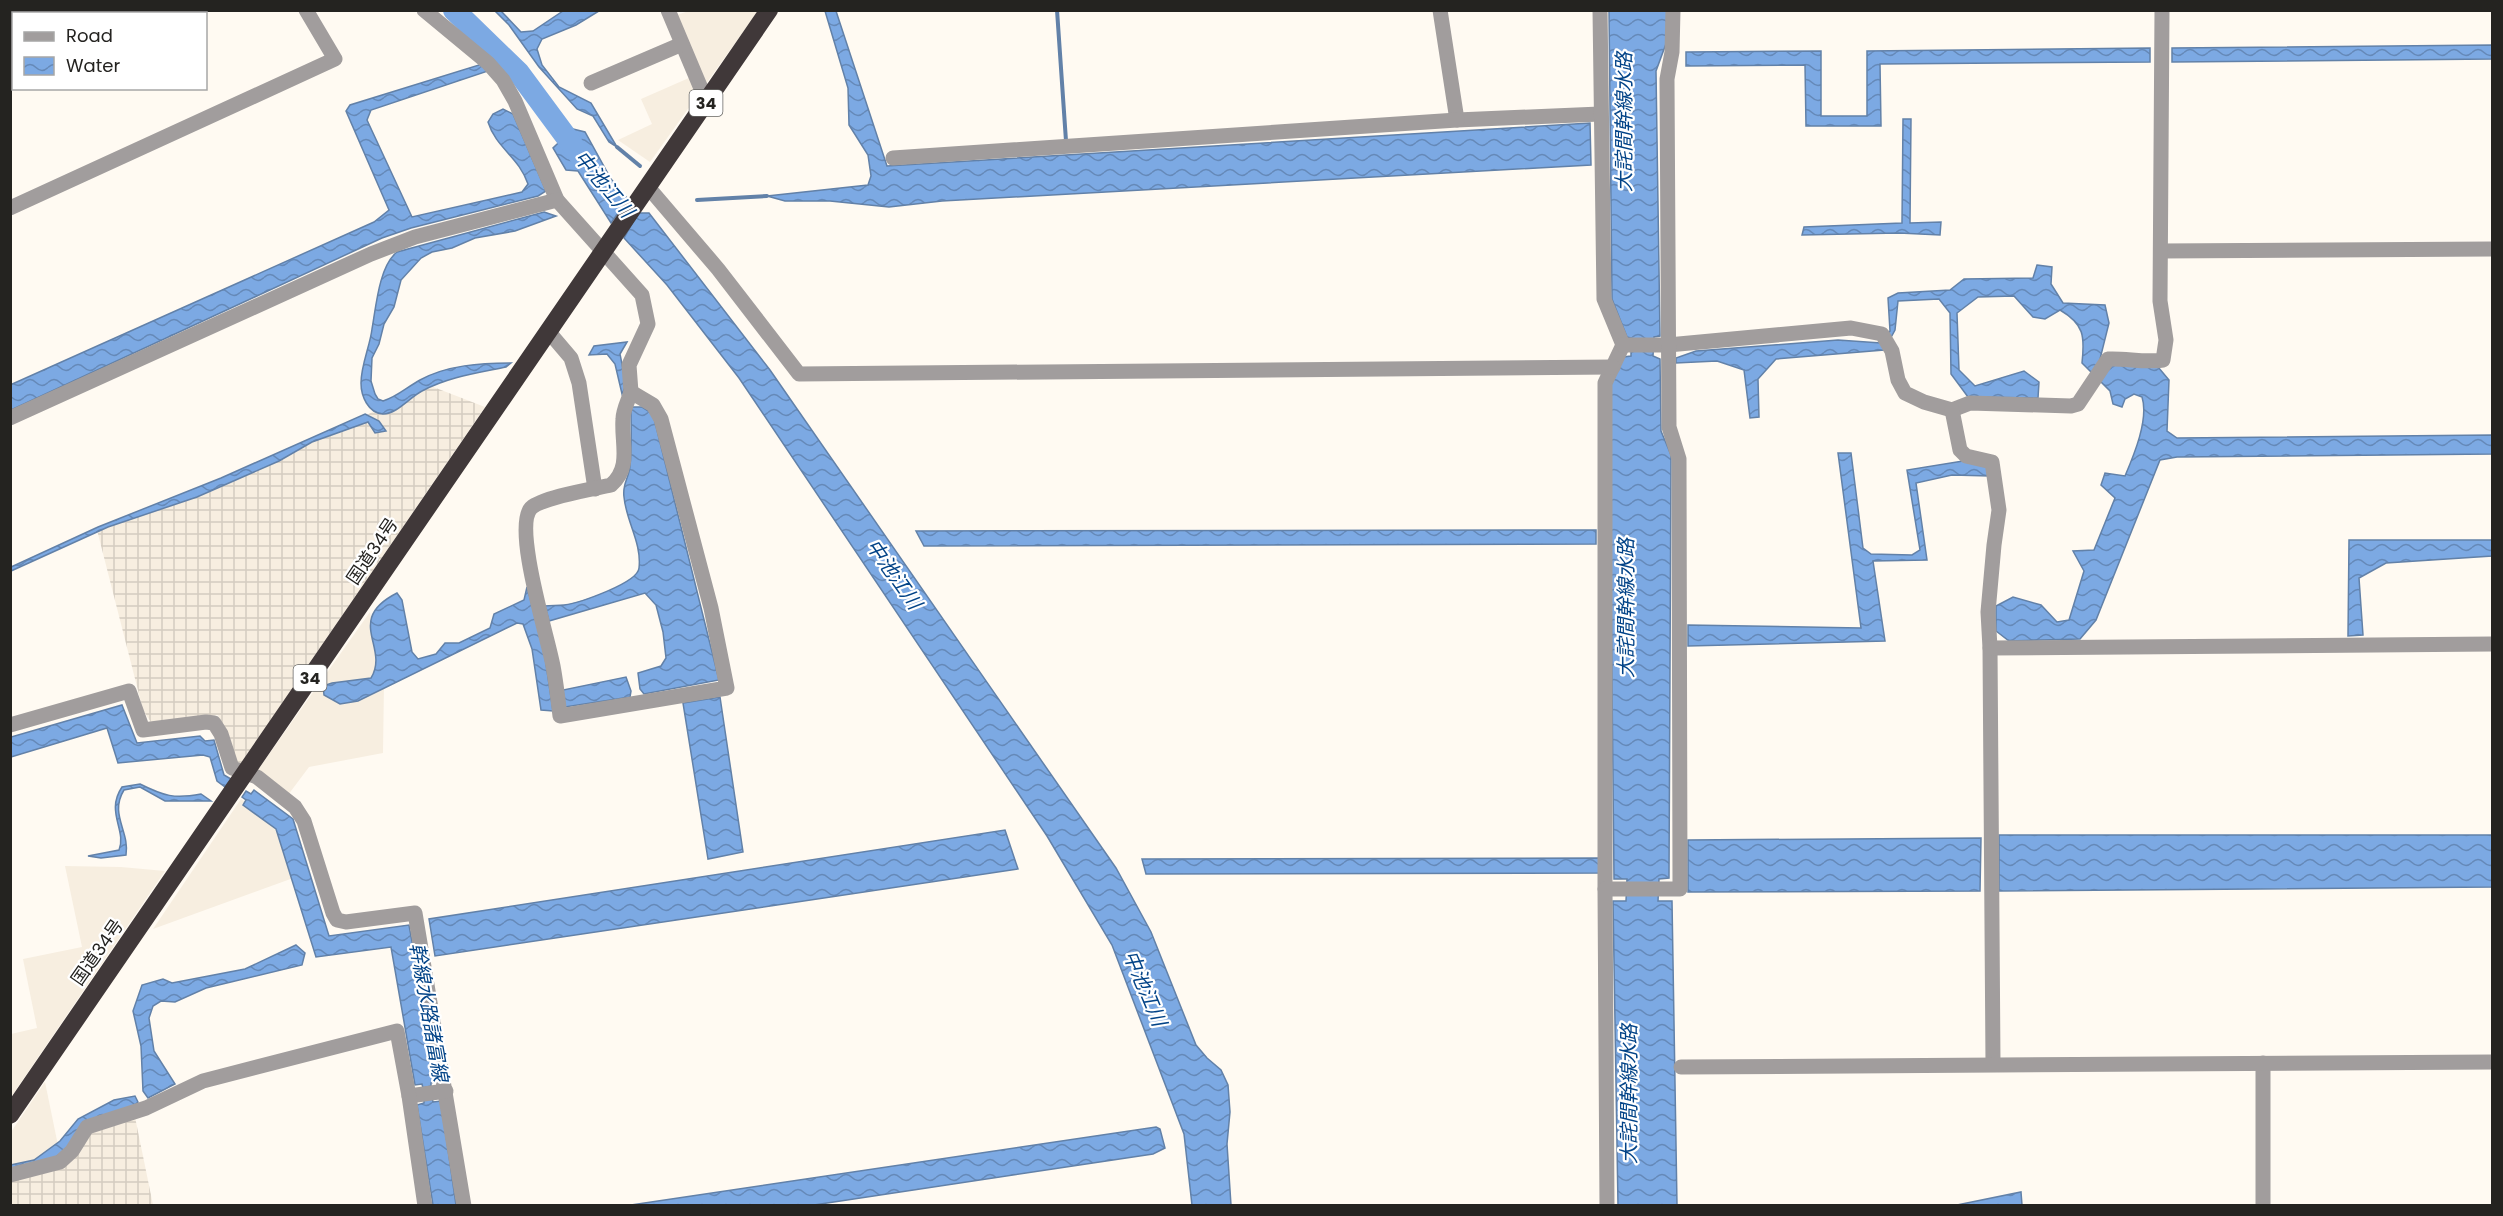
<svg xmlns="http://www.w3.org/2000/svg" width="2503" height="1216" font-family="Poppins,'Noto Sans JP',sans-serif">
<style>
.built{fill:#f7eee0}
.industrial{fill:url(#industrial-grid)}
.water{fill:url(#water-waves);stroke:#6281a8;stroke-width:1.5}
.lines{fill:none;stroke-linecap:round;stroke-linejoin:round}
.stream{stroke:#6281a8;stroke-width:4}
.river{stroke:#7ca9e3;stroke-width:22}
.minor{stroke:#a19d9d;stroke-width:15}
.highway{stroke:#403839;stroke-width:18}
.labels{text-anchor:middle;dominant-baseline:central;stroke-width:4.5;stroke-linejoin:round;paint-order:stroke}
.shield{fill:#fff;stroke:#666563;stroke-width:1.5}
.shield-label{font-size:16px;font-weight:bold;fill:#242320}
.street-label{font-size:18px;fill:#242320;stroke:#fff}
.water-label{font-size:20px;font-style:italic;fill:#024387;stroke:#fff}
</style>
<defs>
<pattern id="industrial-grid" width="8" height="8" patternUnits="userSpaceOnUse" patternTransform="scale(1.5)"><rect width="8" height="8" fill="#f7eee0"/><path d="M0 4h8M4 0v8" fill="none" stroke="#d4ccc0"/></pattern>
<pattern id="water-waves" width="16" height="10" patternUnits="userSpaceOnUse" patternTransform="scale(1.5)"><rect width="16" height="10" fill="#7ca9e3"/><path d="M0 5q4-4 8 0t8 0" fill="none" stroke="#6589b8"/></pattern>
</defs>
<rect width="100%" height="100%" fill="#fffaf2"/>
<!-- built -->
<g class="built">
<path d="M 689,11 L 758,11 L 650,162 L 618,140 L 652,124 L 641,99 L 698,74 L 673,16 Z"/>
<path d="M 370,612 L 384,683 L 383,753 L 309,767 L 282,803 L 250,781 Z"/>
<path d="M 241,799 L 280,827 L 296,877 L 153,929 Z"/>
<path d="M 65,866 L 121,867 L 165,871 L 11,1097 L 11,1034 L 37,1028 L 23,959 L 82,947 Z"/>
<path d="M 45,1082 L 62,1165 L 11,1178 L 11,1132 Z"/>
</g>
<!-- industrial -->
<g class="industrial">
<path d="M 423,383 L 485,407 L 239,766 L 218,715 L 152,724 L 143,710 L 97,530 L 358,420 Z"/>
<path d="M 135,1117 L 153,1205 L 11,1205 L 10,1178 L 90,1130 Z"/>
</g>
<!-- water -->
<g class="water">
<path d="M 495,11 L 501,11 L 521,32 L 533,31 L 563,11 L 599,11 L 576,25 L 542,39 L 537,49 L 542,65 L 559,87 L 591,103 L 617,147 L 609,142 L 593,116 L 577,109 L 539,67 L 509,25 Z"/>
<path d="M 825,11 L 836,11 L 887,166 L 1590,123 L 1591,165 L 942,201 L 889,207 L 830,201 L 785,201 L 767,196 L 868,185 L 871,176 L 868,155 L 849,125 L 848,88 Z"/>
<path d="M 1609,11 L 1667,11 L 1667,41 L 1656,71 L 1660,336 L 1654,337 L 1653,356 L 1660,359 L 1661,431 L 1671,455 L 1669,878 L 1659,879 L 1658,901 L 1672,901 L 1677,1205 L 1618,1205 L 1613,901 L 1626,901 L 1627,879 L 1614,879 L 1609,390 L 1623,357 L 1631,356 L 1631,338 L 1627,337 L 1612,299 Z"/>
<path d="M 2492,45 L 2492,59 L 2172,62 L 2172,48 Z"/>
<path d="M 2150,48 L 2150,62 L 1880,64 L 1881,126 L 1806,126 L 1805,65 L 1686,66 L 1686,52 L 1821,51 L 1821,116 L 1867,116 L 1867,51 Z"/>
<path d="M 482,64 L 488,71 L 371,110 L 367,120 L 412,217 L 522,192 L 528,184 C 519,157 496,148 488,122 L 493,114 L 503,109 L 513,114 L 546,191 L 538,196 L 411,228 L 382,238 L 11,410 L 10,385 L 374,222 L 389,210 L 346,111 L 350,105 Z"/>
<path d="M 1903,119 L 1911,119 L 1910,223 L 1941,222 L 1940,235 L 1899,233 L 1802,235 L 1804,227 L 1902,223 Z"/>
<path d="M 573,129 L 585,132 L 611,179 L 628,199 L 611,223 L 578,171 L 566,170 L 553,148 Z"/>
<path d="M 544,212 L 556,216 L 515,231 L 475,238 L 452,248 L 432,252 L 421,258 L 401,280 L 394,307 L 384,324 L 379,344 L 372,358 L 371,381 L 375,394 L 378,399 L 383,401 C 397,397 407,387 420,380 C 447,365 481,363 511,363 L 506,367 C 477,373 448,377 422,391 C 410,397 397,414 383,414 C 368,413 361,396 361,383 C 361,365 370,346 372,329 C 376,307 379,266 397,252 Z"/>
<path d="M 638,213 L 649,213 L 770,370 L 1116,868 L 1151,932 L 1196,1045 L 1207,1058 L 1221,1070 L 1228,1085 L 1230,1112 L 1227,1144 L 1231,1205 L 1192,1205 L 1184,1134 L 1112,945 L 1047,836 L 739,378 L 667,285 L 624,238 Z"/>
<path d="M 2037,265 L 2052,267 L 2051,284 L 2063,303 L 2105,305 L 2109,323 L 2100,359 L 2158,367 L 2169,380 L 2167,431 L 2177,438 L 2492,435 L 2492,454 L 2177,457 L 2160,460 L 2096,620 L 2080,639 L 2009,641 L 1996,631 L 1996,606 L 2013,597 L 2041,605 L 2057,622 L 2069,620 L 2084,571 L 2073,551 L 2094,550 L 2115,498 L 2101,485 L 2105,473 L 2125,476 C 2134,455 2149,419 2142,397 L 2134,394 L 2125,399 L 2122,407 L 2113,404 L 2110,391 L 2082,363 C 2085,336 2084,324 2060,310 L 2045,319 L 2033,317 L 2014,296 L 1978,297 L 1957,313 L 1959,370 L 1975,386 L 2024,371 L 2039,382 L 2038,398 L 1968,397 L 1951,374 L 1950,313 L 1939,299 L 1898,301 L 1895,330 L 1884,350 L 1776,359 L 1758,379 L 1759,417 L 1750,418 L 1744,370 L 1717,361 L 1676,363 L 1676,358 L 1696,351 L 1838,340 L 1881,343 L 1890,331 L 1888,298 L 1898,293 L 1950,290 L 1964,279 L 2033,278 Z"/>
<path d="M 627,342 L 620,354 L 626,385 L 622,394 L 615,364 L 607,354 L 589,355 L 594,346 Z"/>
<path d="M 631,407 L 642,407 L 653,414 L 719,680 L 644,694 L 640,689 L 638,673 L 661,666 L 666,658 L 663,632 L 656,605 L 645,593 L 549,621 L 545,606 C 551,605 558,606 564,605 C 579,603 638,583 639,568 C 642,543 626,521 624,497 C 622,484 629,478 630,466 C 632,447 631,427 631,407 Z"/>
<path d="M 365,414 L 379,421 L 386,431 L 375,433 L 368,422 L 312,442 L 279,461 L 197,497 L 108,527 L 11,571 L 11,567 L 98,527 L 221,478 Z"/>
<path d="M 1838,453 L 1851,453 L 1863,548 L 1871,554 L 1912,555 L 1920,550 L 1907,470 L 1963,461 L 1987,466 L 1989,476 L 1952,475 L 1916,483 L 1927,560 L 1873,561 L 1885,641 L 1688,646 L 1688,625 L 1861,628 Z"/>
<path d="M 1596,530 L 1596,544 L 924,546 L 916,531 Z"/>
<path d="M 2349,540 L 2492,540 L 2492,556 L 2386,563 L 2359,578 L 2363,635 L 2348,636 Z"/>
<path d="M 527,587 L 543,644 L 553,711 L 541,710 L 532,649 L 523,624 L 517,623 L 358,701 L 340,704 L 324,695 L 323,686 L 332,683 L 371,678 C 390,647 344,620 397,593 L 402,600 L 412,652 L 418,659 L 436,654 L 445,643 L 459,643 L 490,628 L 494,614 L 524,600 Z"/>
<path d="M 626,677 L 631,691 L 630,697 L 565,707 L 563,690 Z"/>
<path d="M 720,697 L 743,852 L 708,859 L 683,703 Z"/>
<path d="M 122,705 L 137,743 L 200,736 L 205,741 L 214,740 L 224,775 L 231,779 L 225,787 L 217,781 L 210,757 L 203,755 L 118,763 L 107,728 L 11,757 L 11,737 Z"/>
<path d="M 140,784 C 164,796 174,799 201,794 L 211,801 L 165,801 L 140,787 L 124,790 C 109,814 130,832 126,855 L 101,858 L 88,856 L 119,850 C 127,830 105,812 122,787 Z"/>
<path d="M 254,790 L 293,819 L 329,936 L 409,925 L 437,1081 L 431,1083 L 431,1086 L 423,1088 L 422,1084 L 415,1085 L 391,947 L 316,957 L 276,829 L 243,805 L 246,800 L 242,797 L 246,791 L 251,794 Z"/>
<path d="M 1005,830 L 1018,869 L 435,956 L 429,919 Z"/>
<path d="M 1999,835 L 2492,835 L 2492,887 L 1999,891 Z"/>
<path d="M 1981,838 L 1980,891 L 1688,892 L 1688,840 Z"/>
<path d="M 1599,858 L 1599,873 L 1146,874 L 1142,859 Z"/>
<path d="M 296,945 L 305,953 L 302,965 L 206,988 L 175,1002 L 161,1001 L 153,1006 L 149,1018 L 154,1051 L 175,1084 L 148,1098 L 143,1091 L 141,1046 L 133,1011 L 142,985 L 163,979 L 172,983 L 245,969 Z"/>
<path d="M 135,1096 L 138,1102 L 133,1107 L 88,1123 L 66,1150 L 51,1160 L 11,1169 L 10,1165 L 34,1160 L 60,1141 L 78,1119 L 114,1100 Z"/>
<path d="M 432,1098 L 433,1102 L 441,1101 L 456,1205 L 433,1205 L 417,1105 L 424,1103 L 424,1099 Z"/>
<path d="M 1156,1127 L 1160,1129 L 1165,1148 L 1153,1154 L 814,1205 L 631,1205 Z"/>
<path d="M 2021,1192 L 2022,1205 L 1957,1205 Z"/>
</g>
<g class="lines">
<!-- stream -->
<g class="stream">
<path d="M 1057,10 L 1066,141"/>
<path d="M 617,147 L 640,166"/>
<path d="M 697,200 L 767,196"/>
</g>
<!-- river -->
<path class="river" d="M 454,10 L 519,73 L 584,161"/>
<!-- minor -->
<g class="minor">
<path d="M 424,10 L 488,63 L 503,80 L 515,101 L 557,200 L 642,295 L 648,324 L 629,365 L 631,392"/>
<path d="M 668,10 L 700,86 L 708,99"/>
<path d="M 1440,10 L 1457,120 L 1600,114"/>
<path d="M 1600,10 L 1604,299 L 1623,345 L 1605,383 L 1605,889"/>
<path d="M 591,83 L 682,44"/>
<path d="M 893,158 L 1457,120"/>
<path d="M 648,187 L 718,269 L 799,374 L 1613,367"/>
<path d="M 10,208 L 335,59 L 306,10"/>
<path d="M 2161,251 L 2492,249"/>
<path d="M 548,331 L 571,358 L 579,383 L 595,489"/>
<path d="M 1623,345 L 1668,345 L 1851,328 L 1882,334 L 1892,351 L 1898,380 L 1905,393 L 1924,402 L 1952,410 L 1970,403 L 2071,406 L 2078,404 L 2108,359 C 2126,358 2145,363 2163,360 L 2166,340 L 2160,301 L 2162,10"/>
<path d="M 631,392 L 653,405 L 661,419 L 711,608 L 727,688 L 560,716 C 558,699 556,682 553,666 C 548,638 513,527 531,508 C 543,497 593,489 611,485 C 632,467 621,443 623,419 C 623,410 628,401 631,392 Z"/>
<path d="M 1952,410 L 1960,450 L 1966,456 L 1992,462 L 1999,510 L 1994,545 L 1988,612 L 1990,648 L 1993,1064"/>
<path d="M 10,418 L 371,254 L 415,237 L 557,200"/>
<path d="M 1990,648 L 2492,644"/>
<path d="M 10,725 L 129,691 L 143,730 L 206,722 L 214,723 L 221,734 L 232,768 L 257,777 L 295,807 L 304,821 L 333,913 L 337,920 L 346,922 L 415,913 L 464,1206"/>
<path d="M 2263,1063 L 2263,1206"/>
<path d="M 1681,1067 L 2492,1062"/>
<path d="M 409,1096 L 446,1091"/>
<path d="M 10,1175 L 60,1162 L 72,1151 L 87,1127 L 146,1108 L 203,1081 L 397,1031 L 409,1096 L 425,1206"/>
<path d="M 1607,1206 L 1605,889 L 1680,889 L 1679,459 L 1669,427 L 1667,79 L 1672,52 L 1673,10"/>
</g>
<!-- highway -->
<path class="highway" d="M 10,1115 L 769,10"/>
</g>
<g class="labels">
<!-- shield labels -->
<g class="shield">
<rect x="689.5" y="90" width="33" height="26" rx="4.5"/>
<rect x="293.5" y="665" width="33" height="26" rx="4.5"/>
</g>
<g class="shield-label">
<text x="706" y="103">34</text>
<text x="310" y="678">34</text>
</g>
<!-- street labels -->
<g class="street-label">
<text transform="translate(372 551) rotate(-56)">国道34号</text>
<text transform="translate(97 952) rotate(-55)">国道34号</text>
</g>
<!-- water labels -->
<g class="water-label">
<text transform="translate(1624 122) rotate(-90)">大詫間幹線水路</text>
<text transform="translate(604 184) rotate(50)">中池江川</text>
<text transform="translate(894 574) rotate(55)">中池江川</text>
<text transform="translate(1626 608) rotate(-90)">大詫間幹線水路</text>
<text transform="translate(1145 988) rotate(67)">中池江川</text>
<text transform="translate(429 1012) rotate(80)">幹線水路諸富線</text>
<text transform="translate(1629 1094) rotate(-90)">大詫間幹線水路</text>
</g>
</g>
<!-- border -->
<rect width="2503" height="1216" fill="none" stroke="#242320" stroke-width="24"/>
<!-- legend -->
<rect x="12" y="12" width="195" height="78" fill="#ffffff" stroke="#a7a7a6" stroke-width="1.5"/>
<rect x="24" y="32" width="30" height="9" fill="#a19d9d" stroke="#a7a7a6" stroke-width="1.5"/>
<text x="66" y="42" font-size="18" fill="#242320">Road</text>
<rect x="24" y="57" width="30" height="18" fill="url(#water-waves)" stroke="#a7a7a6" stroke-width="1.5"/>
<text x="66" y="72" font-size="18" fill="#242320">Water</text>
</svg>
